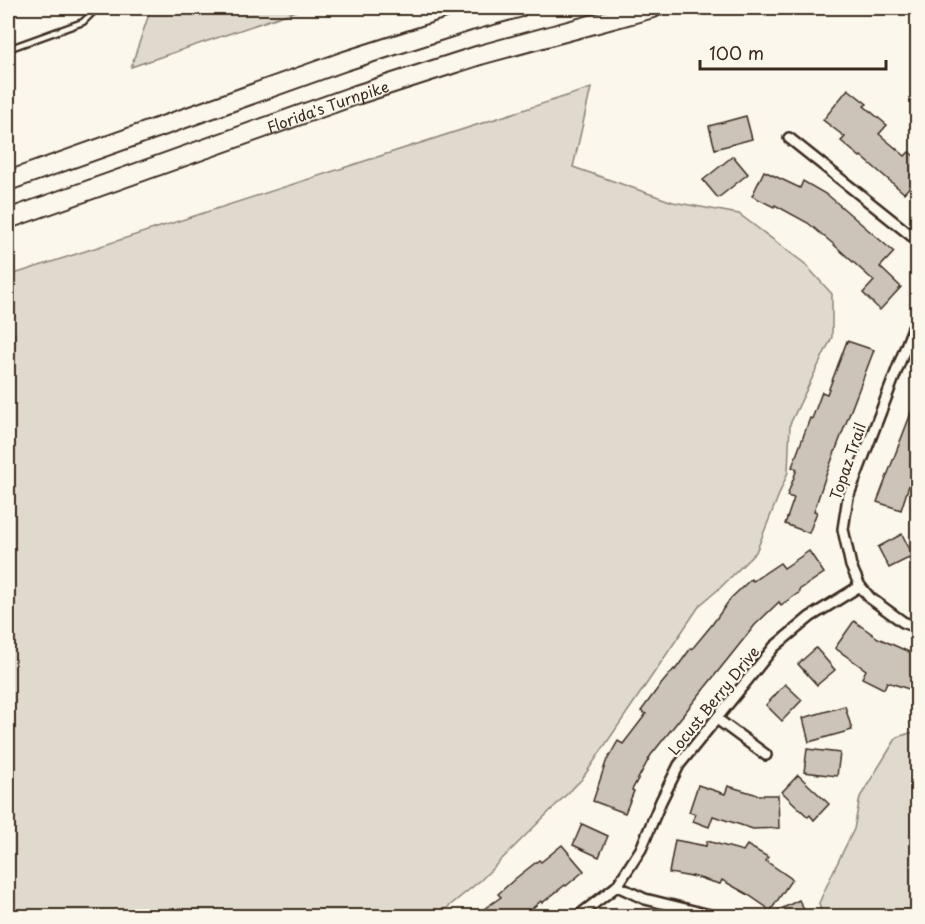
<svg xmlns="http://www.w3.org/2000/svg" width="925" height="924" font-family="'Playpen Sans',sans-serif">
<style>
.green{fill:#dfd9ce;stroke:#8d8276;stroke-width:1.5}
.building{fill:#ccc4b9;stroke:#3b2a1e;stroke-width:1.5}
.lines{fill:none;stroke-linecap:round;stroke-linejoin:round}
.lane-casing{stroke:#3b2a1e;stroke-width:9}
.street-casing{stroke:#3b2a1e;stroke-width:14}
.highway-casing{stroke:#3b2a1e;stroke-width:22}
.lane{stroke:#fbf7ec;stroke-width:4.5}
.street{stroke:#fbf7ec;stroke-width:9}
.highway{stroke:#fbf7ec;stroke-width:18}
.labels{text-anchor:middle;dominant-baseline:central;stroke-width:4.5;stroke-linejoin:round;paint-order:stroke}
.street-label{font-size:15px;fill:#3b2a1e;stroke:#fbf7ec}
</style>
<rect width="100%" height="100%" fill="#fbf7ec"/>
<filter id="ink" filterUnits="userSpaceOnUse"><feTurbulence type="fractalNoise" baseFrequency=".0167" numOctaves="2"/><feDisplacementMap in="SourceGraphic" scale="12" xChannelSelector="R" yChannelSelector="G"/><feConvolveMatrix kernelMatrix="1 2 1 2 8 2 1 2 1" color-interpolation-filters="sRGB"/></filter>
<g filter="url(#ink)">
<!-- green -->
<g class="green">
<path d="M 151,8 L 305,8 L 131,67 Z"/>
<path d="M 591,88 L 573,167 L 673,202 L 739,214 L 804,263 L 832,294 L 832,337 L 790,424 L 788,472 L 756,552 L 720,588 L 700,605 L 582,779 L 481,880 L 437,916 L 8,916 L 8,373 L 14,355 L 15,333 L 8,335 L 8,276 Z"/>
<path d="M 917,731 L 917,916 L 822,916 L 819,903 L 832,874 L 854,829 L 860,797 L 897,737 Z"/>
</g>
<!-- building -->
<g class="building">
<path d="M 848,89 L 867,104 L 864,106 L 887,125 L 879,134 L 905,156 L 909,152 L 918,159 L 918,178 L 904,193 L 861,156 L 860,157 L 841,141 L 845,137 L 823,120 Z"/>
<path d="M 746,116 L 752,139 L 715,149 L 709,126 Z"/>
<path d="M 733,156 L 748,174 L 718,198 L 703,180 Z"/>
<path d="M 764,171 L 800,188 L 803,181 L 829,196 L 894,252 L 880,267 L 901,287 L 880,310 L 863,293 L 874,281 L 832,243 L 808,223 L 775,205 L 774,207 L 752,196 Z"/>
<path d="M 847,341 L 874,350 L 825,478 L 814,511 L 817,512 L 809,533 L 785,524 L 794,498 L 787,496 L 797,469 L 792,467 L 810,418 L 812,419 L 822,392 L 827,394 Z"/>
<path d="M 916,400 L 918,400 L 918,478 L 912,476 L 901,510 L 877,502 Z"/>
<path d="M 902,534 L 913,556 L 889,568 L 878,547 Z"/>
<path d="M 809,551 L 824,573 L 799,590 L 800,592 L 781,605 L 779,602 L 755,625 L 651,755 L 632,790 L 634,791 L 625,813 L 593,801 L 606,762 L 618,741 L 623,744 L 646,714 L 641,711 L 658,688 L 674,669 L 675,670 L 691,648 L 692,649 L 711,626 L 731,598 L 751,579 L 753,581 L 780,563 L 784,568 Z"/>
<path d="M 854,621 L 878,638 L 918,656 L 918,692 L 887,682 L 884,689 L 862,678 L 866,670 L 835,648 Z"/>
<path d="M 816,648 L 835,670 L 817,685 L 798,664 Z"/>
<path d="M 785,684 L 802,700 L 782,721 L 766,705 Z"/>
<path d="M 845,706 L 852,730 L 809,742 L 803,718 Z"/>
<path d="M 807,749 L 840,753 L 837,776 L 804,772 Z"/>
<path d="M 798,775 L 829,804 L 814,820 L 810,815 L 808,817 L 782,792 Z"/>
<path d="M 698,785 L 725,794 L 728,786 L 758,795 L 778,795 L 779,828 L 753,829 L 713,816 L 709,827 L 693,821 L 695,814 L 689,812 Z"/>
<path d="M 582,824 L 608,836 L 599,857 L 573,845 Z"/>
<path d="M 675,840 L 706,846 L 707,841 L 743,851 L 747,845 L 768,857 L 766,861 L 792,879 L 769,913 L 766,907 L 747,894 L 722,880 L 720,884 L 692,876 L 692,877 L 669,873 Z"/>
<path d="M 562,845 L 584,871 L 566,886 L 565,885 L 542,903 L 541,901 L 523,916 L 474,916 L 501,897 L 498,894 L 516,878 L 539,860 L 541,862 Z"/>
<path d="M 799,900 L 807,916 L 767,916 Z"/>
</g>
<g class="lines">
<defs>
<path id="lane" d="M 8,49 L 83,22 L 97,8"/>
<g id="street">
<path d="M 789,138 L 918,241"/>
<path d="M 918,315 L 848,497 L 843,529 L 851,566 L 860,586 L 870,598 L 903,622 L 918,628"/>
<path d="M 717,719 L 766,755"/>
<path d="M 617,886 L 645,899 L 714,916"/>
<path d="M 578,916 L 617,886 L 641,849 L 661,801 L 679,765 L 774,647 L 810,617 L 860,586"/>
</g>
<g id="highway">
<path d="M 8,181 L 345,61 L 470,21 L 518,8"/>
<path id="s1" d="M 8,219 L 356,95 L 480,55 L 653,8"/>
</g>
</defs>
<!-- lane casing -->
<use href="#lane" class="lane-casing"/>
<!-- street casing -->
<use href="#street" class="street-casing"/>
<!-- highway casing -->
<use href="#highway" class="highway-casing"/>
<!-- lane -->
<use href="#lane" class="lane"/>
<!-- street -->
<use href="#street" class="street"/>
<!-- highway -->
<use href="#highway" class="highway"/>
</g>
</g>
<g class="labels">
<!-- street labels -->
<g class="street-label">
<text stroke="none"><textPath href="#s1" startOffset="339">Florida's Turnpike</textPath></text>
<text transform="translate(847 461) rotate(-71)">Topaz Trail</text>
<text transform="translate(713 700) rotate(-51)">Locust Berry Drive</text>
</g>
</g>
<!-- margin -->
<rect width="925" height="924" fill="none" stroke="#fbf7ec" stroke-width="30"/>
<rect x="15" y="15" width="895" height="894" fill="none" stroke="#3b2a1e" stroke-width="2" filter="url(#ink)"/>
<!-- scale -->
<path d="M700 60v9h186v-9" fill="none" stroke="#3b2a1e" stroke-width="3"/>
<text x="709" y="60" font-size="18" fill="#3b2a1e" stroke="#fbf7ec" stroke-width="4.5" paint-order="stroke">100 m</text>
</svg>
